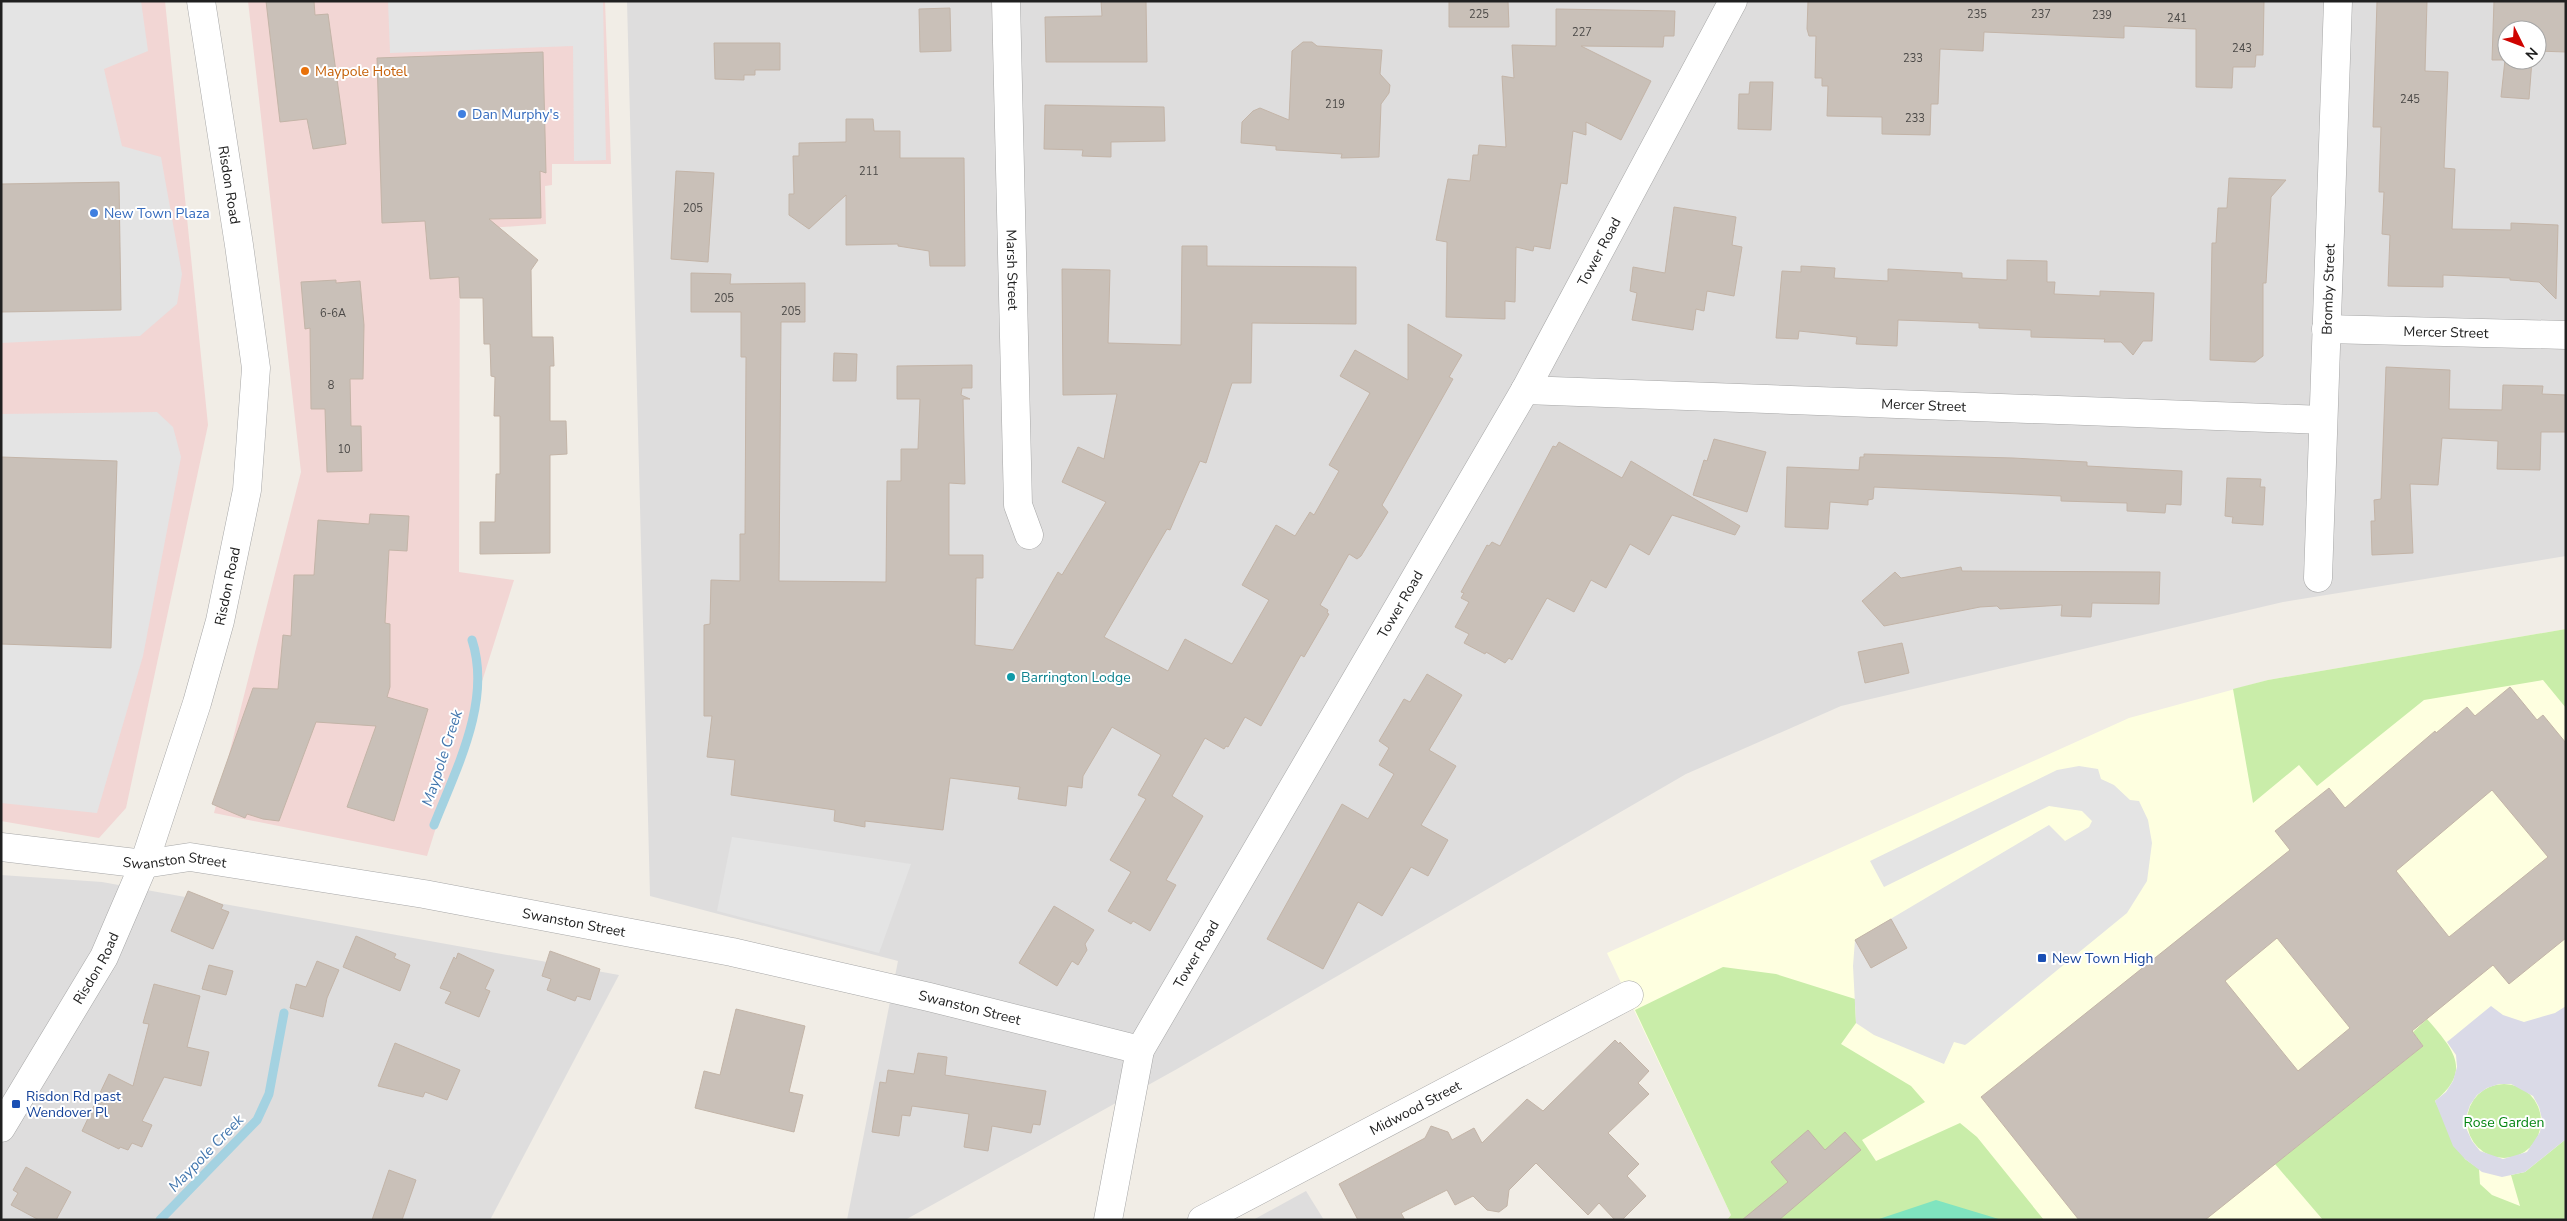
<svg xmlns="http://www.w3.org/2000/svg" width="2567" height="1221" font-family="'Nunito Sans',sans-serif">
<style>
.residential{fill:#dedddd;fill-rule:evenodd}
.commercial{fill:#f2d6d4}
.education{fill:#feffe0}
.grass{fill:#c9eda9}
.pitch{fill:#80e4bf}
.parking{fill:#e4e4e4}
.plaza{fill:#dadae7;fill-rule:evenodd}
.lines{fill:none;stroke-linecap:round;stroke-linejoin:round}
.stream{stroke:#a4d2e1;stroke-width:9}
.building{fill:#c9c0b8;stroke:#c3b4a7;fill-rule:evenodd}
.minor-casing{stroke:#a7a7a7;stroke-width:29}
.tertiary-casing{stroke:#a7a7a7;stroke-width:29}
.minor{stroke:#fff;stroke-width:28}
.tertiary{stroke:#fff;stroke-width:28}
.food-dot{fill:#e8710a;stroke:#fff;stroke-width:2}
.shop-dot{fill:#3f7fe0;stroke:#fff;stroke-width:2}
.culture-dot{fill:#0f9aa8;stroke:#fff;stroke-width:2}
.transit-dot{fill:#1a4fb4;stroke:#fff;stroke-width:2}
.labels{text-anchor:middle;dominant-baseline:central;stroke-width:4;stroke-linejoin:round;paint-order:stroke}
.number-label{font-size:11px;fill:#4a4846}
.food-label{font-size:14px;fill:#c56008;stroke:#fff;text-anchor:start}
.shop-label{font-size:14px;fill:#366cbe;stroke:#fff;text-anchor:start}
.street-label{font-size:14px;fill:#202020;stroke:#fff}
.culture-label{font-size:14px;fill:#0d838f;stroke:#fff;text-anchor:start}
.transit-label{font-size:14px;fill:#164399;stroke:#fff;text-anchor:start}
.park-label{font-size:14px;fill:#058612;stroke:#fff}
.water-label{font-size:15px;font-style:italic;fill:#4377ae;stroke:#fff}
</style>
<rect width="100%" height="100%" fill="#f1ede6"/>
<!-- residential -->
<g class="residential">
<path d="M 627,1 L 2566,1 L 2566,556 L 2283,602 L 1841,706 L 1686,774 L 1177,1069 L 905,1220 L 847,1220 L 898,961 L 650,896 ZM 2507,30 L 2537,30 L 2537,60 L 2507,60 Z"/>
<path d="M 1,875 L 102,882 L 619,975 L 490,1220 L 1,1220 Z"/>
<path d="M 1306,1191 L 1324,1220 L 1253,1220 Z"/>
</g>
<!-- commercial -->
<g class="commercial">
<path d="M 1,1 L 165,1 L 208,425 L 126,808 L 99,838 L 1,821 Z"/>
<path d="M 248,1 L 605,1 L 611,164 L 552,164 L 552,185 L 545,186 L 546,224 L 460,230 L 459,572 L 514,580 L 427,856 L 214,813 L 301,472 Z"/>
</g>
<!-- education -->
<path class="education" d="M 2566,629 L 2566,1220 L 1727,1220 L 1731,1215 L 1607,953 L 2129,718 L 2268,680 Z"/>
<!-- grass -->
<g class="grass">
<path d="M 2566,629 L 2566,708 L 2543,680 L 2424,700 L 2317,786 L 2299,765 L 2253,803 L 2233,689 L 2268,680 Z"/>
<path d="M 1723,967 L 1776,974 L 1855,999 L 1856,1023 L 1841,1044 L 1911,1086 L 1925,1102 L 1862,1140 L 1876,1161 L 1960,1123 L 1977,1137 L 2044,1220 L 1727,1220 L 1731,1215 L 1635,1010 Z"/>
<path d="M 2427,1019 C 2453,1049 2473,1070 2435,1101 L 2465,1159 L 2479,1169 L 2480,1184 L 2492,1195 L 2520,1206 L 2511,1175 L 2525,1172 L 2566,1139 L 2566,1220 L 2323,1220 L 2275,1164 L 2423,1046 L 2413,1032 Z"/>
<circle cx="2504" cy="1121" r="37"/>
</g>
<!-- pitch -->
<path class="pitch" d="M 1936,1200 L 2002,1220 L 1876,1220 Z"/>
<!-- parking -->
<g class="parking">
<path d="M 1,1 L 141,1 L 148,51 L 104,69 L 122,146 L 161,157 L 182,274 L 177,304 L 140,336 L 1,343 Z"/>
<path d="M 388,1 L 603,1 L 606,160 L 574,161 L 573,46 L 390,53 Z"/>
<path d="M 157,412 L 173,427 L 181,457 L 143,656 L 97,813 L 1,803 L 1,414 Z"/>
<path d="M 2079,766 L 2098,769 L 2101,779 L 2114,785 L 2130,800 L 2139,801 L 2148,820 L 2152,843 L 2147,881 L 2127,913 L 1968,1043 L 1965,1045 L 1954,1042 L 1944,1064 L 1874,1035 L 1856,1023 L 1853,966 L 1855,940 L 2049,825 L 2065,841 L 2089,827 L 2092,821 L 2082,811 L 2049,806 L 1884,887 L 1870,861 L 2057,770 Z"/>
<path d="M 732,837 L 911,864 L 879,953 L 717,911 Z"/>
</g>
<!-- plaza -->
<path class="plaza" d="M 2491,1006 L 2503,1015 L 2524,1022 L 2555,1013 L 2566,1006 L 2566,1139 L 2525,1172 L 2502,1177 L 2482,1172 L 2465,1159 L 2453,1146 L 2435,1101 L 2446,1092 L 2453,1081 L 2457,1067 L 2456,1055 L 2447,1042 ZM 2499,1084 L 2511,1084 L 2533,1096 L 2539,1107 L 2542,1119 L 2540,1132 L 2527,1152 L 2503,1159 L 2480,1151 L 2472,1141 L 2467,1130 L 2466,1117 L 2470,1105 L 2477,1095 L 2487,1088 Z"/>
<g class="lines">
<!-- stream -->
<g class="stream">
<path d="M 434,825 C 456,769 492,701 472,640"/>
<path d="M 160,1220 L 257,1120 L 269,1094 L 284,1013"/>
</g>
</g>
<!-- building -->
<g class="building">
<path d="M 266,1 L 314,1 L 315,15 L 328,14 L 346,144 L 313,149 L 307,119 L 280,122 Z"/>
<path d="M 1101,1 L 1146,1 L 1147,62 L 1046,62 L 1045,17 L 1102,16 Z"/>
<path d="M 1449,1 L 1508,1 L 1509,27 L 1449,27 Z"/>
<path d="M 1808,1 L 2264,1 L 2263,55 L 2256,55 L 2255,67 L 2233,67 L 2232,88 L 2196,87 L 2196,29 L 2124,26 L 2124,38 L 1984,32 L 1983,51 L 1940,49 L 1938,104 L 1931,104 L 1930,135 L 1882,134 L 1882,117 L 1827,116 L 1828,86 L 1822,86 L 1822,78 L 1815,78 L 1816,36 L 1809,36 L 1807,29 Z"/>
<path d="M 2377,1 L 2427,1 L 2425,71 L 2448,72 L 2444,168 L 2455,169 L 2452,229 L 2511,230 L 2511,223 L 2558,225 L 2556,299 L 2539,282 L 2510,280 L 2510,278 L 2443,275 L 2443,287 L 2388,286 L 2390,235 L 2382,234 L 2384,192 L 2379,192 L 2381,127 L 2373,127 Z"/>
<path d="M 2494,1 L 2566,1 L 2566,52 L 2537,51 L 2537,30 L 2507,30 L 2507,60 L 2532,60 L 2529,99 L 2501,97 L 2505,60 L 2492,60 Z"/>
<path d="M 950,8 L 951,51 L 920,52 L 919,9 Z"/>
<path d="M 1556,9 L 1675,11 L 1674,36 L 1664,36 L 1663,47 L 1581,46 L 1651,81 L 1621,140 L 1586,122 L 1586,135 L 1573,131 L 1567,184 L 1561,183 L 1550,249 L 1534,246 L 1533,251 L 1516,247 L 1515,302 L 1505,301 L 1505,319 L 1446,317 L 1447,242 L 1436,240 L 1448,179 L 1470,181 L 1473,155 L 1478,155 L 1479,145 L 1506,147 L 1502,76 L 1514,78 L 1512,45 L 1556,46 Z"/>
<path d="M 1303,42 L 1312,42 L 1317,46 L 1382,50 L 1380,74 L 1390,85 L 1389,93 L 1381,104 L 1379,157 L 1341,158 L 1342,154 L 1276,150 L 1276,146 L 1241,143 L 1242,122 L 1253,111 L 1260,108 L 1289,120 L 1292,51 Z"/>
<path d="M 714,43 L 780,43 L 780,70 L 755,70 L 755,75 L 744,75 L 744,80 L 715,79 Z"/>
<path d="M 543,52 L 546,173 L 540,171 L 541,218 L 489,219 L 538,260 L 531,270 L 532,337 L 553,337 L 554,366 L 550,366 L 550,421 L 566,421 L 567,454 L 550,455 L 550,553 L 480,554 L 480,522 L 495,522 L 496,474 L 500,474 L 500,416 L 494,416 L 495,377 L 491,376 L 490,344 L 484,344 L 483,298 L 460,298 L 459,277 L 430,279 L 425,221 L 382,223 L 377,58 Z"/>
<path d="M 1750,82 L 1773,82 L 1771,130 L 1738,129 L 1739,94 L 1749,94 Z"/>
<path d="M 1045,105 L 1164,107 L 1165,141 L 1111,142 L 1111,157 L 1082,156 L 1083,150 L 1044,149 Z"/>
<path d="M 846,119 L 873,119 L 874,131 L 900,131 L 900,158 L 964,158 L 965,266 L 930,266 L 929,251 L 898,246 L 898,244 L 846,245 L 846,195 L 809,229 L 789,215 L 789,194 L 794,194 L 793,156 L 799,156 L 799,143 L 846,142 Z"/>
<path d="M 676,171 L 714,173 L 708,262 L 671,259 Z"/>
<path d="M 2229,178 L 2286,180 L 2271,197 L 2266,283 L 2263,283 L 2263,356 L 2255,362 L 2210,360 L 2212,243 L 2216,243 L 2218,208 L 2227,208 Z"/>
<path d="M 119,182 L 121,310 L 1,312 L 1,184 Z"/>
<path d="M 1674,207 L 1736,217 L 1732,245 L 1742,247 L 1734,296 L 1707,291 L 1704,311 L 1696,309 L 1693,330 L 1632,320 L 1637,293 L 1630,291 L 1633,267 L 1665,273 Z"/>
<path d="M 1182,246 L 1207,246 L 1207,266 L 1356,267 L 1356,324 L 1252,323 L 1251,383 L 1232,383 L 1206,463 L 1200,461 L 1170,530 L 1167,529 L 1104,637 L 1168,671 L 1185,639 L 1232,664 L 1269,600 L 1242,585 L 1276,525 L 1295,536 L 1310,512 L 1314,515 L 1339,471 L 1329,465 L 1370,393 L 1340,376 L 1355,350 L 1408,380 L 1408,324 L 1462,355 L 1449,377 L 1453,379 L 1382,505 L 1388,512 L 1361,556 L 1357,559 L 1349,554 L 1320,605 L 1328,610 L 1327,613 L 1329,614 L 1304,657 L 1301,655 L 1261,726 L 1245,717 L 1228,747 L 1226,746 L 1224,749 L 1205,738 L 1172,796 L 1203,816 L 1166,880 L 1176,885 L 1150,931 L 1133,921 L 1131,924 L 1108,911 L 1131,872 L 1110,860 L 1146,799 L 1138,795 L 1161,755 L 1112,727 L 1083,776 L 1082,788 L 1068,786 L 1066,806 L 1018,799 L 1020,787 L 950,778 L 943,830 L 865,821 L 865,827 L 834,821 L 835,810 L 731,795 L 735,760 L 707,757 L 712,716 L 704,716 L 704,625 L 710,624 L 711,580 L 740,581 L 740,534 L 745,534 L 746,357 L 741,357 L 741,312 L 691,312 L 691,273 L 731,274 L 730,284 L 805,283 L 805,322 L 781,322 L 779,581 L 886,582 L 887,481 L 901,481 L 901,449 L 918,449 L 920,399 L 897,399 L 897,366 L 972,365 L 972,388 L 962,388 L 961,395 L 970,399 L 963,399 L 965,484 L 949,483 L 949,555 L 983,555 L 983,578 L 976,578 L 975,645 L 1013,650 L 1058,572 L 1062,575 L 1106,502 L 1062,482 L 1078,447 L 1104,459 L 1117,394 L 1063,395 L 1062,269 L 1110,270 L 1108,343 L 1181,345 Z"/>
<path d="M 2007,260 L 2047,261 L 2047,282 L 2055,282 L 2054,294 L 2100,296 L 2100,291 L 2154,293 L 2152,341 L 2143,341 L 2133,355 L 2121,342 L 2104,342 L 2105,339 L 2031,337 L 2031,330 L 1979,328 L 1979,323 L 1898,320 L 1897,346 L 1856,344 L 1857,337 L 1799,331 L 1798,339 L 1776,338 L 1782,271 L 1801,272 L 1801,266 L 1835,268 L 1834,278 L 1888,281 L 1888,269 L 1962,273 L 1962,278 L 2007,280 Z"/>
<path d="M 336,280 L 336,283 L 360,281 L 364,325 L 363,379 L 350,379 L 351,426 L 361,426 L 362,471 L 327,472 L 325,409 L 311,409 L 310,328 L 305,329 L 301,282 Z"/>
<path d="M 834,353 L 857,354 L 856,381 L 833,381 Z"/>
<path d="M 2386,367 L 2450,370 L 2449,409 L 2502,410 L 2503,385 L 2543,386 L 2542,394 L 2566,395 L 2566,432 L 2541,432 L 2540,470 L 2497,469 L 2498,441 L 2442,438 L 2438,485 L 2410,484 L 2413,553 L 2372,555 L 2371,521 L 2375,521 L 2374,500 L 2381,499 Z"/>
<path d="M 1714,439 L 1766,452 L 1747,512 L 1693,495 L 1704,460 L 1707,461 Z"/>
<path d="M 1559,442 L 1622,478 L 1631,461 L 1740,526 L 1735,535 L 1672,515 L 1649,555 L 1630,544 L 1606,588 L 1591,580 L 1574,612 L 1547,598 L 1512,660 L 1509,658 L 1505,663 L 1486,652 L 1485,654 L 1464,643 L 1469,634 L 1455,627 L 1469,602 L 1461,598 L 1464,593 L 1461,592 L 1487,545 L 1489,546 L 1492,542 L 1500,546 L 1553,446 L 1556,447 Z"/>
<path d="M 1864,454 L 2013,458 L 2087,462 L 2087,466 L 2182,471 L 2181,505 L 2166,504 L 2165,513 L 2127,511 L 2127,503 L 2061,501 L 2061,496 L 1874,487 L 1873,499 L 1868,500 L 1868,505 L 1830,502 L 1828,529 L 1785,527 L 1787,467 L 1859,470 L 1860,457 L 1864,457 Z"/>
<path d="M 1,457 L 117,461 L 111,648 L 1,644 Z"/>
<path d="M 2227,478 L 2261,479 L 2260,487 L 2265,487 L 2263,525 L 2232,523 L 2233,517 L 2225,516 Z"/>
<path d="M 370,514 L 409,516 L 407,551 L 389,550 L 385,623 L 390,624 L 390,687 L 387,697 L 428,709 L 394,821 L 347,807 L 376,726 L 316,722 L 279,821 L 263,819 L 247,814 L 245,818 L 212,804 L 253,688 L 278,689 L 283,635 L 291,636 L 294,575 L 314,575 L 318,520 L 369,524 Z"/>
<path d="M 1961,567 L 1962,571 L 2160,572 L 2159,604 L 2092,603 L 2091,617 L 2061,616 L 2062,605 L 2000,609 L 1997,606 L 1980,607 L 1884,626 L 1862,601 L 1895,572 L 1901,578 Z"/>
<path d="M 1902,643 L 1909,673 L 1865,683 L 1858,652 Z"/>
<path d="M 1427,674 L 1462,695 L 1429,750 L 1456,766 L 1421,825 L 1448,840 L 1428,876 L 1411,867 L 1382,916 L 1358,902 L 1323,969 L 1267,939 L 1342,804 L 1368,819 L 1394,774 L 1379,765 L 1389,748 L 1379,741 L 1404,699 L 1410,702 Z"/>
<path d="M 2510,687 L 2537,720 L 2543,715 L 2566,743 L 2566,938 L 2509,984 L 2493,965 L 2412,1031 L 2423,1046 L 2205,1220 L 2079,1220 L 1981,1097 L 2290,850 L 2275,831 L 2329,788 L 2345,808 L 2435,731 L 2436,733 L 2467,707 L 2475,716 ZM 2492,790 L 2548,857 L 2449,937 L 2396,871 ZM 2277,938 L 2350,1028 L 2298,1071 L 2225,981 Z"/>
<path d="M 188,891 L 223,905 L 221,909 L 229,912 L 213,949 L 171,931 Z"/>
<path d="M 1054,906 L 1094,930 L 1085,944 L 1087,950 L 1078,965 L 1072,961 L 1057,986 L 1019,963 Z"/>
<path d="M 1891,919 L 1907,948 L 1871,968 L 1855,940 Z"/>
<path d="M 356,936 L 396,954 L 394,958 L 410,965 L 400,991 L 343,967 Z"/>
<path d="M 550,951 L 600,969 L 590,1000 L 577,996 L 575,1001 L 547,990 L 551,979 L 542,976 Z"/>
<path d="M 458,953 L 494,970 L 485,989 L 490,991 L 479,1017 L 445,1003 L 451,992 L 440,988 L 454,957 L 456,959 Z"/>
<path d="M 317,961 L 339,970 L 327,998 L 323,1017 L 290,1008 L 296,984 L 306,987 Z"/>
<path d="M 209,965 L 233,971 L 226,995 L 202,989 Z"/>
<path d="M 154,984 L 200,996 L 187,1047 L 209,1052 L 201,1086 L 164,1077 L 142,1121 L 152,1125 L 142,1147 L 132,1143 L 128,1150 L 120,1147 L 119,1149 L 82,1131 L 109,1074 L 133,1086 L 149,1024 L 143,1023 Z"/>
<path d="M 736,1009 L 805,1026 L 789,1092 L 803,1095 L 794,1132 L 695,1108 L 704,1071 L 720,1075 Z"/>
<path d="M 1615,1040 L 1619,1044 L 1620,1042 L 1649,1071 L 1638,1083 L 1649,1094 L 1608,1133 L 1639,1164 L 1627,1176 L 1646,1196 L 1622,1220 L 1615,1220 L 1599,1203 L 1588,1215 L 1536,1163 L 1509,1190 L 1507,1206 L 1499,1212 L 1487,1210 L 1473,1196 L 1455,1205 L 1447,1190 L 1401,1213 L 1405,1220 L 1358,1220 L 1339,1184 L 1425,1138 L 1431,1126 L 1448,1132 L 1452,1140 L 1474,1128 L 1482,1143 L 1527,1099 L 1543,1111 Z"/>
<path d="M 395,1043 L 460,1070 L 447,1100 L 425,1092 L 423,1097 L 378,1086 Z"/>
<path d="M 918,1053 L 947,1057 L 945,1075 L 1046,1091 L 1040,1125 L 1033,1124 L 1031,1133 L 992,1126 L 988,1151 L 964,1147 L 969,1114 L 912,1106 L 910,1116 L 902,1115 L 899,1136 L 872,1132 L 880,1082 L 886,1083 L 888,1070 L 914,1074 Z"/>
<path d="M 1808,1130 L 1825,1150 L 1845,1132 L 1861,1150 L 1779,1220 L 1742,1220 L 1788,1182 L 1771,1162 Z"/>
<path d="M 26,1167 L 71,1192 L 56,1220 L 39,1220 L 11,1205 L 18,1193 L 13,1190 Z"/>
<path d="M 389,1170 L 416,1180 L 402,1220 L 372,1220 Z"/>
</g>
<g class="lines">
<defs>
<g id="minor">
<path id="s1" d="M 1006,1 L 1018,505 L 1029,535"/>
<path id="s2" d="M 2326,329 L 2566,335"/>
<path id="s3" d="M 1525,390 L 2323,420"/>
<path id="s4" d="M 2318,578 L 2338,1"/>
<path id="s5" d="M 1,847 L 144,864 L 190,857 L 424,894 L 732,952 L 929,997 L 1140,1050"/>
<path id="s6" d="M 1202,1220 L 1629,995"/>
</g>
<g id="tertiary">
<path id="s7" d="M 1,1128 L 104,957 L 144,864 L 197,703 L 220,621 L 247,490 L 256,368 L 239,245 L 201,1"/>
<path id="s8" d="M 1108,1220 L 1140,1050 L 1525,390 L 1733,1"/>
</g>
</defs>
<!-- minor casing -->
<use href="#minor" class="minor-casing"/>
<!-- tertiary casing -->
<use href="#tertiary" class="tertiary-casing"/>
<!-- minor -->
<use href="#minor" class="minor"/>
<!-- tertiary -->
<use href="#tertiary" class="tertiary"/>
</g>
<!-- markers -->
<circle class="food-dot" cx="305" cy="71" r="5"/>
<g class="shop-dot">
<circle cx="462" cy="114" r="5"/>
<circle cx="94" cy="213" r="5"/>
</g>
<circle class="culture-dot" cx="1011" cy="677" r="5"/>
<g class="transit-dot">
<rect x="2037" y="953" width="10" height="10" rx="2.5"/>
<rect x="11" y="1099" width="10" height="10" rx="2.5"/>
</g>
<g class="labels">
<!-- number labels -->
<g class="number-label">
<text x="1479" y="14">225</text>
<text x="1977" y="14">235</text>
<text x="2041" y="14">237</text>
<text x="2102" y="15">239</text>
<text x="2177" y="18">241</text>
<text x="1582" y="32">227</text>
<text x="2242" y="48">243</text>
<text x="1913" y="58">233</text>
<text x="2410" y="99">245</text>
<text x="1335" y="104">219</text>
<text x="1915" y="118">233</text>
<text x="869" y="171">211</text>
<text x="693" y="208">205</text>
<text x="724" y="298">205</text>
<text x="791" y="311">205</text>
<text x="333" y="313">6-6A</text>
<text x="331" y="385">8</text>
<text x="344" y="449">10</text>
</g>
<!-- food labels -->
<g class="food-label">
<text x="315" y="71">Maypole Hotel</text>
</g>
<!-- shop labels -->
<g class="shop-label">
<text x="472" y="114">Dan Murphy's</text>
<text x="104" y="213">New Town Plaza</text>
</g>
<!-- street labels -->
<g class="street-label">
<text transform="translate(229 185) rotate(81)">Risdon Road</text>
<text stroke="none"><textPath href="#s8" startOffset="1094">Tower Road</textPath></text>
<text stroke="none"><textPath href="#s1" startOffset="269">Marsh Street</textPath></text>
<text stroke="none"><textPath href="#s4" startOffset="289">Bromby Street</textPath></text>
<text stroke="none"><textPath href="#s2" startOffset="120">Mercer Street</textPath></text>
<text stroke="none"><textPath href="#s3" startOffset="399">Mercer Street</textPath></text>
<text stroke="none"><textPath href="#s7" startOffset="591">Risdon Road</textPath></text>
<text stroke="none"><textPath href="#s8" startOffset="689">Tower Road</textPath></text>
<text stroke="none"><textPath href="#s5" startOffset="175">Swanston Street</textPath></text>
<text stroke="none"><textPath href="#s5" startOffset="580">Swanston Street</textPath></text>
<text stroke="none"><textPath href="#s8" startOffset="284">Tower Road</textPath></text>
<text stroke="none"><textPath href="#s7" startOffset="186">Risdon Road</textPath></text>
<text stroke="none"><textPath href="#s5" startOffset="985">Swanston Street</textPath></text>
<text stroke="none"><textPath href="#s6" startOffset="241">Midwood Street</textPath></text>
</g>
<!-- culture labels -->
<g class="culture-label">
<text x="1021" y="677">Barrington Lodge</text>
</g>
<!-- transit labels -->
<g class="transit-label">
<text x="2052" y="958">New Town High</text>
<text x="26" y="1096">Risdon Rd past<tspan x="26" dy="16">Wendover Pl</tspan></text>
</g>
<!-- park labels -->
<g class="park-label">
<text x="2504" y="1122">Rose Garden</text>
</g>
<!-- water labels -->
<g class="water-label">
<text transform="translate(442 758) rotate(-72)">Maypole Creek</text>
<text transform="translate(206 1153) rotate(-46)">Maypole Creek</text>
</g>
</g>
<!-- border -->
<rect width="2567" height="1221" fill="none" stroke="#202020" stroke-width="5"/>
<!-- north arrow -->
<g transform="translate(2522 45) rotate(132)"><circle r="24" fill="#ffffff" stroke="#a6a6a6"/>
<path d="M0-4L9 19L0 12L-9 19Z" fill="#cf0300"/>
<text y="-8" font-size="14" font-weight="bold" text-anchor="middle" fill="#202020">N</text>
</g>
</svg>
